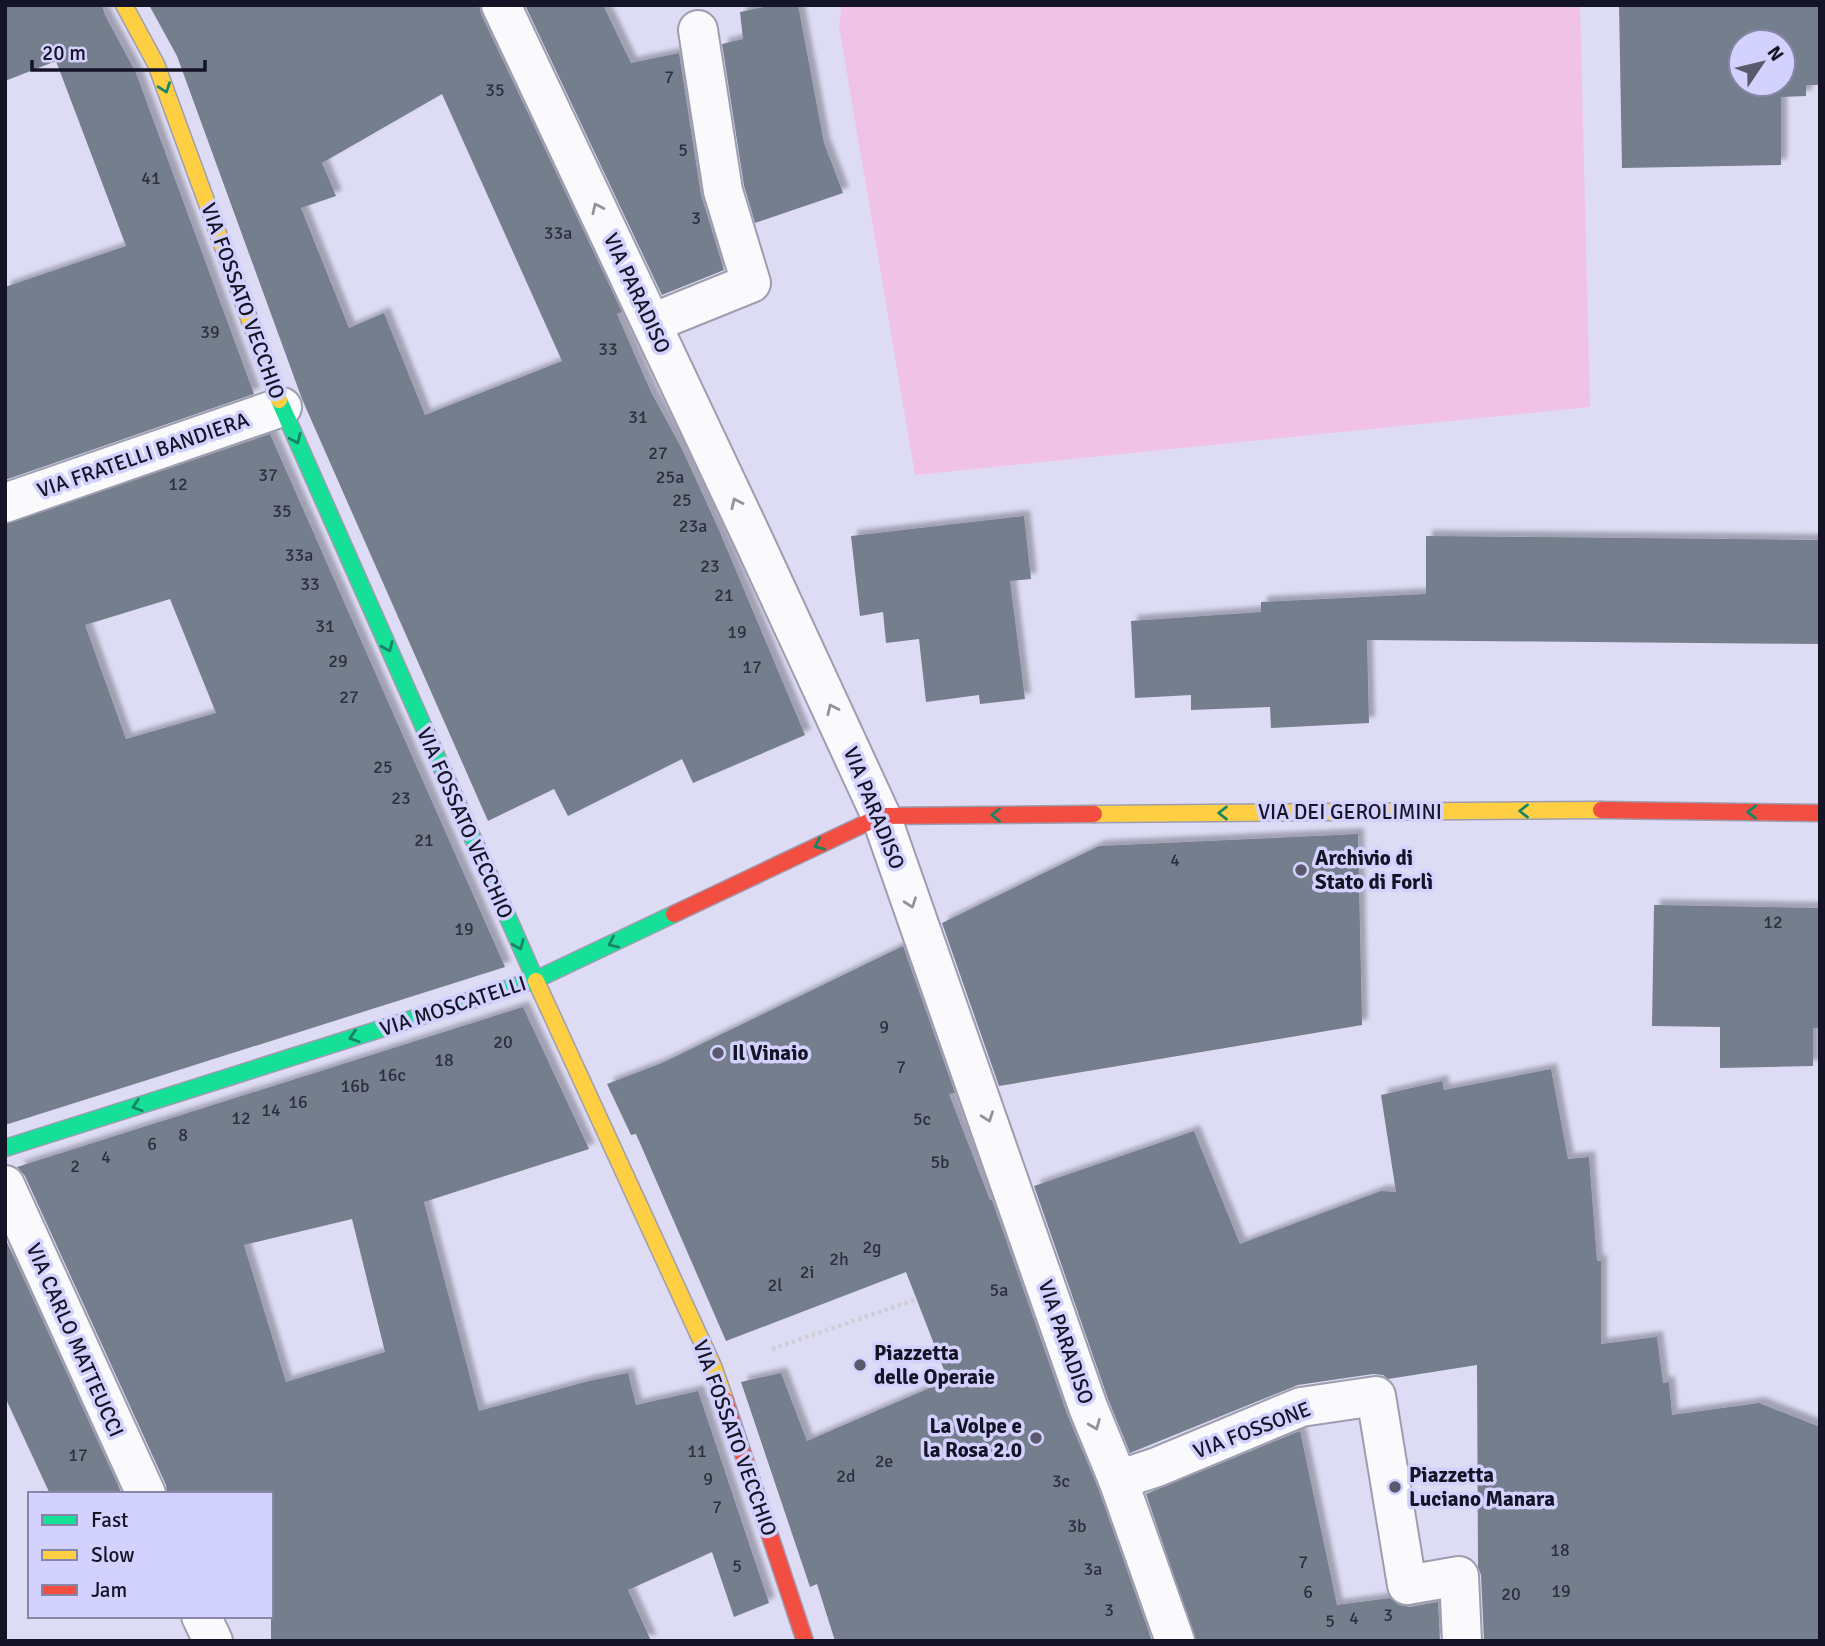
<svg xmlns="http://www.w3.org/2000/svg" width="1825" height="1646" font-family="Signika,sans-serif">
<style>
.green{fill:#f0c2e5}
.building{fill:#747e8c;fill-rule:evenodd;filter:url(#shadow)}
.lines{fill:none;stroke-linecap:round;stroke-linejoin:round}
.street-casing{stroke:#9e9db0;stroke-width:42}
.fast-casing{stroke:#9e9db0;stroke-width:19}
.slow-casing{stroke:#9e9db0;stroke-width:19}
.jam-casing{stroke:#9e9db0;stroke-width:19}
.path{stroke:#ceced5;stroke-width:4.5;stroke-dasharray:3.5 3.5;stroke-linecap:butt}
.street{stroke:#fafafd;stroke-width:38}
.fast{stroke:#16e098;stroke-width:16}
.slow{stroke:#ffcf43;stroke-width:16}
.jam{stroke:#f24e42;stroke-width:16}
.oneway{stroke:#168465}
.oneway2{stroke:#93929c}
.poi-dot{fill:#5b596e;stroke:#d3d2fe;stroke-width:2.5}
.labels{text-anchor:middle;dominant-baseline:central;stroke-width:7;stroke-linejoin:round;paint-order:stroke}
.number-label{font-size:18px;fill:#2d2e40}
.street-label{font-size:21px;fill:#151326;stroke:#d3d2fe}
.poi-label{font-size:21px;font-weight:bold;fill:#151326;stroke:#d3d2fe;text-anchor:start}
</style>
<defs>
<filter id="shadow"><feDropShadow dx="6" dy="-6" stdDeviation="2" flood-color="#0004"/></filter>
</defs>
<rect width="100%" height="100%" fill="#dddcf4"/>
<!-- green -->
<path class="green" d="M 842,5 L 1580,5 L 1590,407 L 915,475 L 839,26 Z"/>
<!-- building -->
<g class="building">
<path d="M 5,5 L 102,5 L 105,15 L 136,73 L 254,394 L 5,480 L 5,287 L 126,246 L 56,61 L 5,81 Z"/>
<path d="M 149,5 L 479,5 L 481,14 L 622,312 L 617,314 L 651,392 L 682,449 L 719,530 L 805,735 L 693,783 L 682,759 L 568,816 L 554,789 L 488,821 L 302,399 L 177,56 ZM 442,94 L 562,361 L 425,415 L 384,313 L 349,328 L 301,208 L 336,196 L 322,163 Z"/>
<path d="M 525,5 L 603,5 L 631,63 L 679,53 L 701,195 L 724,270 L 662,295 Z"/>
<path d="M 774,5 L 798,5 L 824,143 L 843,193 L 755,223 L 744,186 L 722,44 L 743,39 L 740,12 Z"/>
<path d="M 1619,5 L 1820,5 L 1820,85 L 1806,85 L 1806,96 L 1781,97 L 1781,165 L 1622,168 ZM 1741,42 L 1783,42 L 1783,84 L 1741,84 Z"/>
<path d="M 270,434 L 505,967 L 5,1125 L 5,524 ZM 170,599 L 216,713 L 126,739 L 85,625 Z"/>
<path d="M 1024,516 L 1031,579 L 1010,581 L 1025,699 L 980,704 L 979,695 L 926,702 L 919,639 L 886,643 L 883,612 L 860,616 L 851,536 Z"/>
<path d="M 1426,536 L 1820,540 L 1820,644 L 1367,640 L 1369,723 L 1271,728 L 1270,707 L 1191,710 L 1191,695 L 1135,698 L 1131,621 L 1261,612 L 1261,602 L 1426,594 Z"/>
<path d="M 1358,834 L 1362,1025 L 999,1086 L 942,923 L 1099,846 Z"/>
<path d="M 1654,905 L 1820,908 L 1820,1028 L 1813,1028 L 1813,1066 L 1720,1068 L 1720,1027 L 1652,1026 Z"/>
<path d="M 903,946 L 955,1093 L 949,1094 L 990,1200 L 992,1200 L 1067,1414 L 1098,1488 L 1152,1641 L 835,1641 L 817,1584 L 810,1587 L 741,1382 L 781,1373 L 807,1441 L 948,1380 L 906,1272 L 726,1341 L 636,1134 L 631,1135 L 607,1084 L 662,1063 Z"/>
<path d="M 523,1007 L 589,1149 L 424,1202 L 479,1411 L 589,1381 L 628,1373 L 636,1405 L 698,1391 L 769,1603 L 734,1617 L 712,1552 L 628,1590 L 651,1641 L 271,1641 L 271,1494 L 167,1494 L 166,1485 L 25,1176 L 17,1167 ZM 352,1219 L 385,1352 L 286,1382 L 244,1245 Z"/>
<path d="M 1551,1069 L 1568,1159 L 1589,1157 L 1597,1261 L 1601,1261 L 1601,1344 L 1657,1337 L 1663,1383 L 1669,1382 L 1672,1415 L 1759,1403 L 1820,1427 L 1820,1641 L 1484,1641 L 1481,1575 L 1478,1567 L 1477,1365 L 1388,1379 L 1383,1375 L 1373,1374 L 1298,1385 L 1130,1453 L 1108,1399 L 1034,1186 L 1194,1131 L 1240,1244 L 1381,1191 L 1396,1192 L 1381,1095 L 1442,1081 L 1444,1090 Z"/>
<path d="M 5,1238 L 122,1494 L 50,1494 L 5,1397 Z"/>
<path d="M 1300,1431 L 1337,1605 L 1390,1598 L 1399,1605 L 1410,1607 L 1438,1602 L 1440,1641 L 1196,1641 L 1146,1494 Z"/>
</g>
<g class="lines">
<defs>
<g id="street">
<path d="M 501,5 L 753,539 L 881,816 L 1088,1407 L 1118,1480 L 1175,1641"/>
<path d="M 652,323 L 751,283 L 723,191 L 698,30"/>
<path d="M 5,503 L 282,407"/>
<path d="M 5,1185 L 146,1494"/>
<path d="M 1118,1480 L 1157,1467 L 1301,1407 L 1376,1396 L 1407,1585 L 1459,1576 L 1462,1641"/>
<path d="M 201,1616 L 213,1641"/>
</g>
<g id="fast">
<path d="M 279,400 L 536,981"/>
<path d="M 5,1148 L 535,980 L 674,914"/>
</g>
<g id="slow">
<path d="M 124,5 L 156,64 L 279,400"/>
<path d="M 1094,814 L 1601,810"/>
<path d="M 536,981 L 713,1366 L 725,1400"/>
</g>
<g id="jam">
<path d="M 1601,810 L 1820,813"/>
<path d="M 674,914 L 881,816 L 1094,814"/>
<path d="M 725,1400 L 805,1641"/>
</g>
</defs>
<!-- street casing -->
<use href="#street" class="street-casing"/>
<!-- fast casing -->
<use href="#fast" class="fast-casing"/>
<!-- slow casing -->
<use href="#slow" class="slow-casing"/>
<!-- jam casing -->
<use href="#jam" class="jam-casing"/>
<!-- path -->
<path class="path" d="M 772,1349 L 917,1299"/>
<!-- street -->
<use href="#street" class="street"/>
<!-- fast -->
<use href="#fast" class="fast"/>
<!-- slow -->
<use href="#slow" class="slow"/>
<!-- jam -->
<use href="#jam" class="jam"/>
</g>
<!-- one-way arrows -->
<defs><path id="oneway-chevron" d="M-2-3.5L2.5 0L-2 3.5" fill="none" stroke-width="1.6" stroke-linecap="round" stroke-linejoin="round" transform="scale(1.75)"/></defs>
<g class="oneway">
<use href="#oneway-chevron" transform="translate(165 88) rotate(70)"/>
<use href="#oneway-chevron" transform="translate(296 439) rotate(66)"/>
<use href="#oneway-chevron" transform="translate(388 647) rotate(66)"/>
<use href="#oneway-chevron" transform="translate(1524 811) rotate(180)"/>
<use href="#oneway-chevron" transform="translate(1752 812) rotate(-179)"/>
<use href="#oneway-chevron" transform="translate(1223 813) rotate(180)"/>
<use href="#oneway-chevron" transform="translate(996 815) rotate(180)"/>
<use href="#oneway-chevron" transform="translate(819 845) rotate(155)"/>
<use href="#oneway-chevron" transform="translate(613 943) rotate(155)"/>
<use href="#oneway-chevron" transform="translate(519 945) rotate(66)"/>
<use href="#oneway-chevron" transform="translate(354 1037) rotate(162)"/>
<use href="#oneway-chevron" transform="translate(137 1106) rotate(162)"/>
</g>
<g class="oneway2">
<use href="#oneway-chevron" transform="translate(597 208) rotate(-115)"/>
<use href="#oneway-chevron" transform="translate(736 503) rotate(-115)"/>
<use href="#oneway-chevron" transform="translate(832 709) rotate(-115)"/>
<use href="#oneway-chevron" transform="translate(911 903) rotate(70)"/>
<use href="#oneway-chevron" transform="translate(988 1117) rotate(70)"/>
<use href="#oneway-chevron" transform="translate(1095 1425) rotate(68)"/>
</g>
<!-- markers -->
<g class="poi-dot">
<circle cx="1301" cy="870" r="7"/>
<circle cx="718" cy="1053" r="7"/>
<circle cx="860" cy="1365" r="7"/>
<circle cx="1036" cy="1438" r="7"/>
<circle cx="1395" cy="1487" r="7"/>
</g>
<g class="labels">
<!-- number labels -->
<g class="number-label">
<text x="669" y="77">7</text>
<text x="495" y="90">35</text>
<text x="683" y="150">5</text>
<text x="151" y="178">41</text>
<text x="696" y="218">3</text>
<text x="558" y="233">33a</text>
<text x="210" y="332">39</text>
<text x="608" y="349">33</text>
<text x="638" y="417">31</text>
<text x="658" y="453">27</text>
<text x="268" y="475">37</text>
<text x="670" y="477">25a</text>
<text x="178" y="484">12</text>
<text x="682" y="500">25</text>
<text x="282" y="511">35</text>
<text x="693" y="526">23a</text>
<text x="299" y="555">33a</text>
<text x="710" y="566">23</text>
<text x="310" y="584">33</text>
<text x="724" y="595">21</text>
<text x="325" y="626">31</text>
<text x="737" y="632">19</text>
<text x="338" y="661">29</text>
<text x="752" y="667">17</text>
<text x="349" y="697">27</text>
<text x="383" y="767">25</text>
<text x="401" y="798">23</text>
<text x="424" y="840">21</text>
<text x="1175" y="860">4</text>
<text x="1773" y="922">12</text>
<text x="464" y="929">19</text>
<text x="884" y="1027">9</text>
<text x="503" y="1042">20</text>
<text x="444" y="1060">18</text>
<text x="901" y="1067">7</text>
<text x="392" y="1075">16c</text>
<text x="355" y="1086">16b</text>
<text x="298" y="1102">16</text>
<text x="271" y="1110">14</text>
<text x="241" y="1118">12</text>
<text x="922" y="1119">5c</text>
<text x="183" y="1135">8</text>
<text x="152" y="1144">6</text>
<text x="106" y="1157">4</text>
<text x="940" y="1162">5b</text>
<text x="75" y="1166">2</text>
<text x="872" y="1247">2g</text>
<text x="839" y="1259">2h</text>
<text x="807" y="1272">2i</text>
<text x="775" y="1285">2l</text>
<text x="999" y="1290">5a</text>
<text x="697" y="1451">11</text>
<text x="78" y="1455">17</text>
<text x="884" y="1461">2e</text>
<text x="846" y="1476">2d</text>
<text x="708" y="1479">9</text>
<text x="1061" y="1481">3c</text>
<text x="717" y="1507">7</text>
<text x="1077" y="1526">3b</text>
<text x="1560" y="1550">18</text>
<text x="1303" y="1562">7</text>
<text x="737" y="1566">5</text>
<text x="1093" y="1569">3a</text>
<text x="1561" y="1591">19</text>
<text x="1308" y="1592">6</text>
<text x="1511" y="1594">20</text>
<text x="1109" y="1610">3</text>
<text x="1388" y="1615">3</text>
<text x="1354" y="1618">4</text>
<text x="1330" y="1621">5</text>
</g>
<!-- street labels -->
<g class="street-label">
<text transform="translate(637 293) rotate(65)">VIA PARADISO</text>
<text transform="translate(243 301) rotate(70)">VIA FOSSATO VECCHIO</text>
<text transform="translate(143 455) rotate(-19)">VIA FRATELLI BANDIERA</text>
<text transform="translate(874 808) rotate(68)">VIA PARADISO</text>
<text x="1350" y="812">VIA DEI GEROLIMINI</text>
<text transform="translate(465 823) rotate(66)">VIA FOSSATO VECCHIO</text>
<text transform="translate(453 1006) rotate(-18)">VIA MOSCATELLI</text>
<text transform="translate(75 1340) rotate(66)">VIA CARLO MATTEUCCI</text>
<text transform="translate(1066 1342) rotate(71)">VIA PARADISO</text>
<text transform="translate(1252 1430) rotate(-21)">VIA FOSSONE</text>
<text transform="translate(735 1438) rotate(70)">VIA FOSSATO VECCHIO</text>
</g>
<!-- poi labels -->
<g class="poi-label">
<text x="1315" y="858">Archivio di<tspan x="1315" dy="24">Stato di Forlì</tspan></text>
<text x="732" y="1053">Il Vinaio</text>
<text x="874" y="1353">Piazzetta<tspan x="874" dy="24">delle Operaie</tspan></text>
<text x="1022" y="1426" text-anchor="end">La Volpe e<tspan x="1022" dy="24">la Rosa 2.0</tspan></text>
<text x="1409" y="1475">Piazzetta<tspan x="1409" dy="24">Luciano Manara</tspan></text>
</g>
</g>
<!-- border -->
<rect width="1825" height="1646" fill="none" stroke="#151326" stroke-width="14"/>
<!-- legend -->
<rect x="28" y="1492" width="245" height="126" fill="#d3d2fe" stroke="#8786a8" stroke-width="2"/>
<rect x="42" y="1515" width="35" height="10" fill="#16e098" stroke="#8786a8" stroke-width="2"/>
<text x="91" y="1527" font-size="21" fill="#151326">Fast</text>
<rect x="42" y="1550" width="35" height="10" fill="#ffcf43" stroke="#8786a8" stroke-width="2"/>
<text x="91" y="1562" font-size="21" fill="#151326">Slow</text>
<rect x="42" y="1585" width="35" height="10" fill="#f24e42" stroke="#8786a8" stroke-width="2"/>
<text x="91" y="1597" font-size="21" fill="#151326">Jam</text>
<!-- north arrow -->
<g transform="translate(1762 63) rotate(55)"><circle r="33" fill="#d3d2fe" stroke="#8786a8" stroke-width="2"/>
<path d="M0-5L12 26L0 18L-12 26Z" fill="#5b596e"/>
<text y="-10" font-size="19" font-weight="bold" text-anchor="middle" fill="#151326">N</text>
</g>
<!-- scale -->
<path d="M32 60v10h173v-10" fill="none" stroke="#151326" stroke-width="3.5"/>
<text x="42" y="60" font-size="21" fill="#151326" stroke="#d3d2fe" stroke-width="5" paint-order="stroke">20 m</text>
</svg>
